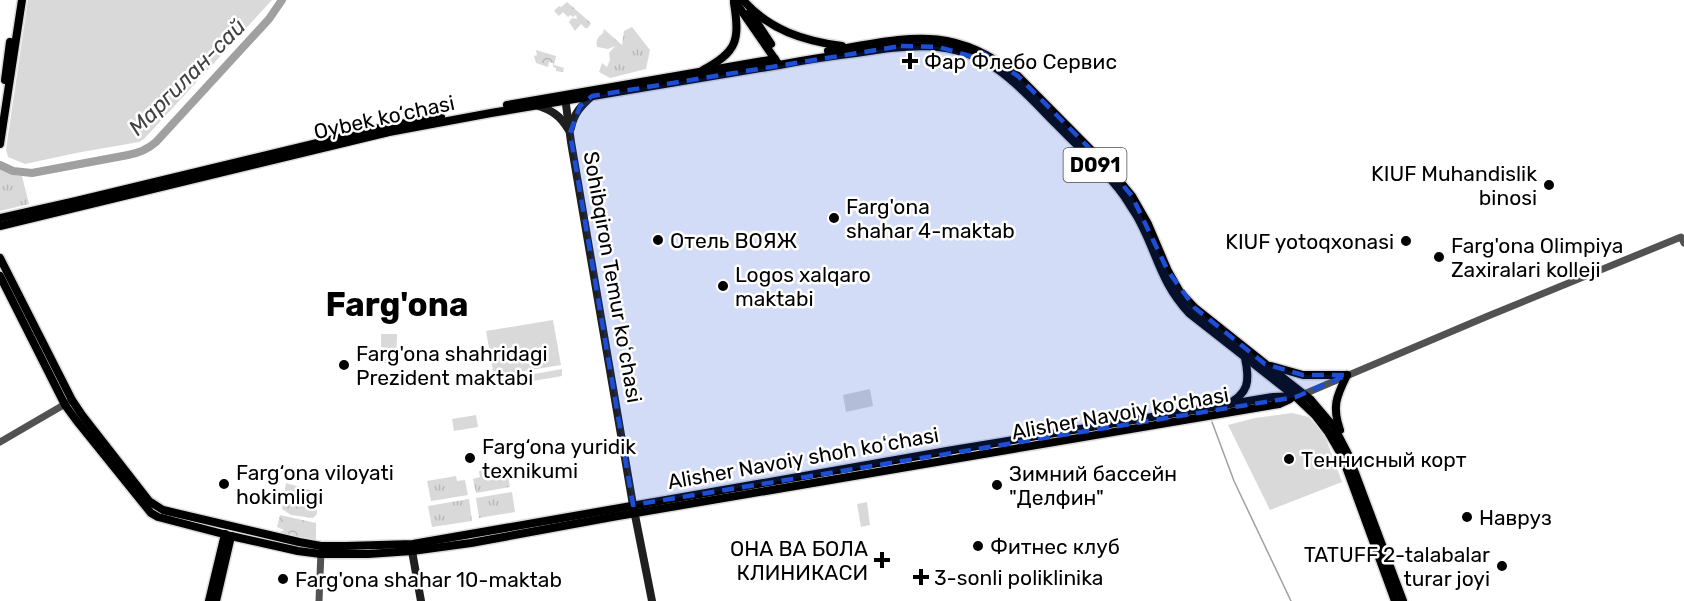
<svg xmlns="http://www.w3.org/2000/svg" width="1684" height="601" font-family="Rubik,sans-serif">
<style>
.grass{fill:url(#grass-tufts)}
.forest{fill:url(#forest-crowns)}
.park{fill:#d9d9d9}
.lines{fill:none;stroke-linecap:round;stroke-linejoin:round}
.stream{stroke:#a0a0a0;stroke-width:1.5}
.river{stroke:#a0a0a0;stroke-width:8}
.primary-casing{stroke:#dbdbdb;stroke-width:11}
.trunk-casing{stroke:#dbdbdb;stroke-width:11}
.tertiary{stroke:#525252;stroke-width:7}
.secondary{stroke:#1f1f1f;stroke-width:8}
.primary{stroke:#000;stroke-width:8}
.trunk{stroke:#000;stroke-width:8}
.marked{fill:#1d4ed8;fill-opacity:0.2;stroke:#1d4ed8;stroke-width:4.5;stroke-dasharray:12 8;stroke-linejoin:round}
.poi-dot{fill:#000;stroke:#fff;stroke-width:2}
.labels{text-anchor:middle;dominant-baseline:central;stroke-width:5;stroke-linejoin:round;paint-order:stroke}
.shield{fill:#fff;stroke:#4c4c4c;stroke-width:1.5}
.shield-label{font-size:20px;font-weight:bold;fill:#000}
.poi-label{font-size:21px;fill:#000;stroke:#fff;text-anchor:start}
.street-label{font-size:21px;fill:#000;stroke:#fff}
.water-label{font-size:22px;font-style:italic;fill:#414141;stroke:#fff}
.town-label{font-size:33px;font-weight:bold;fill:#000;stroke:#fff}
</style>
<defs>
<pattern id="grass-tufts" width="24" height="20" patternUnits="userSpaceOnUse" patternTransform="scale(1.5)"><rect width="24" height="20" fill="#d9d9d9"/><path d="M3 7l-1-3M5 7V3M7 7l1-3M15 17l-1-3M17 17v-4M19 17l1-3" fill="none" stroke="#b8b8b8"/></pattern>
<pattern id="forest-crowns" width="20" height="18" patternUnits="userSpaceOnUse" patternTransform="scale(1.5)"><rect width="20" height="18" fill="#d9d9d9"/><path d="M2 6a3 3 0 1 1 6 0M12 15a3 3 0 1 1 6 0" fill="none" stroke="#b8b8b8"/></pattern>
</defs>
<rect width="100%" height="100%" fill="#fff"/>
<!-- grass -->
<g class="grass">
<path d="M 632,27 L 650,50 L 646,69 L 610,78 L 599,72 L 602,63 L 607,67 L 610,60 L 609,53 L 615,46 L 608,49 L 597,47 C 596,40 597,38 603,33 L 604,29 L 622,45 L 624,31 Z"/>
<path d="M 0,169 L 14,175 L 22,176 L 29,204 L 0,211 Z"/>
<path d="M 506,465 L 510,487 L 476,493 L 473,479 L 480,477 L 479,471 Z"/>
<path d="M 456,476 L 457,481 L 465,480 L 468,495 L 431,501 L 427,481 Z"/>
<path d="M 512,492 L 515,512 L 479,518 L 476,498 Z"/>
<path d="M 469,499 L 472,521 L 432,527 L 428,506 Z"/>
</g>
<!-- forest -->
<g class="forest">
<path d="M 567,2 L 591,23 L 588,28 L 585,28 L 581,24 L 575,31 L 569,22 L 572,18 L 577,19 L 576,15 L 573,17 L 570,15 L 568,17 L 563,12 L 559,16 L 554,11 L 559,6 L 561,7 Z"/>
<path d="M 536,50 L 556,56 L 554,65 L 564,68 L 563,72 L 556,71 L 556,68 L 553,67 L 553,63 L 549,62 L 548,67 L 536,63 L 534,56 L 537,55 Z"/>
<path d="M 286,483 L 316,492 L 317,514 L 313,518 L 291,515 L 282,509 Z"/>
<path d="M 280,515 L 316,523 L 316,540 L 309,542 L 302,538 L 295,538 L 291,534 L 285,538 L 281,536 L 280,532 L 284,530 L 277,527 Z"/>
</g>
<!-- park -->
<g class="park">
<path d="M 28,0 L 272,0 L 144,139 L 139,142 L 76,153 L 25,164 L 8,157 L 6,149 Z"/>
<path d="M 553,320 L 561,365 L 494,376 L 486,331 Z"/>
<path d="M 381,334 L 397,334 L 396,363 L 381,363 Z"/>
<path d="M 562,369 L 562,376 L 497,387 L 496,381 Z"/>
<path d="M 870,389 L 873,406 L 846,412 L 843,395 Z"/>
<path d="M 1292,413 L 1309,417 L 1325,436 L 1342,482 L 1270,510 L 1228,425 L 1255,418 Z"/>
<path d="M 476,415 L 478,427 L 454,431 L 452,419 Z"/>
<path d="M 867,502 L 870,525 L 861,527 L 857,504 Z"/>
</g>
<g class="lines">
<!-- stream -->
<path class="stream" d="M 1212,422 L 1234,481 L 1291,601"/>
<!-- river -->
<path class="river" d="M 0,165 L 13,171 L 32,173 L 128,155 C 139,153 147,150 156,142 L 269,19 L 282,0"/>
<defs>
<g id="primary">
<path d="M 5,80 L 10,42"/>
<path d="M 507,105 L 775,59"/>
<path d="M 0,144 L 22,0"/>
<path d="M 0,218 L 76,201 L 388,126 L 441,117"/>
<path d="M 0,226 L 389,132 L 491,113 L 779,65"/>
<path d="M 0,258 L 72,400 L 82,415 L 149,501 L 163,510 L 299,542 L 321,546 L 346,546 L 413,544 L 947,451 L 1273,397 L 1298,396"/>
<path d="M 0,276 L 65,405 L 76,420 L 151,513 L 158,517 L 231,536 L 298,551 L 321,554 L 368,554 L 412,551 L 471,543 L 612,517 L 1279,404 L 1290,399"/>
<path d="M 209,601 L 225,534"/>
<path d="M 216,601 L 231,536"/>
</g>
<g id="trunk">
<path d="M 734,0 L 779,65 C 805,60 830,56 856,53 C 907,45 952,38 997,69 C 1019,84 1038,106 1057,125 C 1079,148 1111,175 1128,202 C 1132,209 1137,215 1140,222 C 1158,256 1161,283 1189,313 L 1296,397 L 1315,415 L 1328,432 L 1342,456 L 1395,601"/>
<path d="M 743,0 C 769,30 804,41 842,46"/>
<path d="M 750,12 L 771,44"/>
<path d="M 828,51 C 905,39 950,22 1018,76 L 1108,167 L 1132,196 L 1148,224 L 1168,271 L 1180,292 L 1195,308 L 1311,400 L 1334,427 L 1348,454 L 1403,601"/>
<path d="M 703,70 C 737,52 740,41 734,3"/>
<path d="M 1271,366 L 1303,375 L 1347,375"/>
<path d="M 1226,405 C 1249,394 1250,381 1245,358"/>
<path d="M 1340,430 C 1332,407 1336,397 1347,375"/>
</g>
</defs>
<!-- primary casing -->
<use href="#primary" class="primary-casing"/>
<!-- trunk casing -->
<use href="#trunk" class="trunk-casing"/>
<!-- tertiary -->
<g class="tertiary">
<path d="M 1304,394 L 1488,316 L 1681,237 L 1684,243"/>
<path d="M 0,442 L 67,403"/>
<path d="M 319,601 L 321,551"/>
</g>
<!-- secondary -->
<g class="secondary">
<path d="M 565,97 L 571,142 L 633,505 L 652,601"/>
<path d="M 536,105 C 551,110 560,115 568,129"/>
<path d="M 571,128 C 574,113 581,106 592,96"/>
<path d="M 412,551 L 421,601"/>
</g>
<!-- primary -->
<use href="#primary" class="primary"/>
<!-- trunk -->
<use href="#trunk" class="trunk"/>
</g>
<!-- marked area -->
<path class="marked" d="M 901,46 L 939,47 L 977,58 L 983,53 L 1018,76 L 1108,167 L 1132,196 L 1168,271 L 1195,308 L 1265,364 L 1303,375 L 1347,375 L 1296,397 L 633,505 L 570,133 L 580,106 L 592,96 Z"/>
<!-- markers -->
<g class="poi-dot">
<path d="M907 52h6v6h6v6h-6v6h-6v-6h-6v-6h6z"/>
<circle cx="1549" cy="185" r="6"/>
<circle cx="834" cy="218" r="6"/>
<circle cx="658" cy="240" r="6"/>
<circle cx="1406" cy="241" r="6"/>
<circle cx="1439" cy="257" r="6"/>
<circle cx="723" cy="286" r="6"/>
<circle cx="344" cy="365" r="6"/>
<circle cx="470" cy="458" r="6"/>
<circle cx="1289" cy="459" r="6"/>
<circle cx="224" cy="484" r="6"/>
<circle cx="997" cy="485" r="6"/>
<circle cx="1467" cy="517" r="6"/>
<circle cx="978" cy="546" r="6"/>
<path d="M879 551h6v6h6v6h-6v6h-6v-6h-6v-6h6z"/>
<circle cx="1502" cy="566" r="6"/>
<path d="M918 568h6v6h6v6h-6v6h-6v-6h-6v-6h6z"/>
<circle cx="283" cy="579" r="6"/>
</g>
<g class="labels">
<!-- shield labels -->
<rect class="shield" x="1063.5" y="148" width="63" height="34" rx="4.5"/>
<g class="shield-label">
<text x="1095" y="165">D091</text>
</g>
<!-- poi labels -->
<g class="poi-label">
<text x="924" y="61">Фар Флебо Сервис</text>
<text x="1537" y="173" text-anchor="end">KIUF Muhandislik<tspan x="1537" dy="24">binosi</tspan></text>
<text x="846" y="206">Farg'ona<tspan x="846" dy="24">shahar 4-maktab</tspan></text>
<text x="670" y="240">Отель ВОЯЖ</text>
<text x="1394" y="241" text-anchor="end">KIUF yotoqxonasi</text>
<text x="1451" y="245">Farg'ona Olimpiya<tspan x="1451" dy="24">Zaxiralari kolleji</tspan></text>
<text x="735" y="274">Logos xalqaro<tspan x="735" dy="24">maktabi</tspan></text>
<text x="356" y="353">Farg'ona shahridagi<tspan x="356" dy="24">Prezident maktabi</tspan></text>
<text x="482" y="446">Farg‘ona yuridik<tspan x="482" dy="24">texnikumi</tspan></text>
<text x="1301" y="459">Теннисный корт</text>
<text x="236" y="472">Farg‘ona viloyati<tspan x="236" dy="24">hokimligi</tspan></text>
<text x="1009" y="473">Зимний бассейн<tspan x="1009" dy="24">"Делфин"</tspan></text>
<text x="1479" y="517">Навруз</text>
<text x="990" y="546">Фитнес клуб</text>
<text x="868" y="548" text-anchor="end">ОНА ВА БОЛА<tspan x="868" dy="24">КЛИНИКАСИ</tspan></text>
<text x="1490" y="554" text-anchor="end">TATUFF 2-talabalar<tspan x="1490" dy="24">turar joyi</tspan></text>
<text x="934" y="577">3-sonli poliklinika</text>
<text x="295" y="579">Farg'ona shahar 10-maktab</text>
</g>
<!-- street labels -->
<g class="street-label">
<text transform="translate(384 117) rotate(-12)">Oybek ko‘chasi</text>
<text transform="translate(613 277) rotate(80)">Sohibqiron Temur koʻchasi</text>
<text transform="translate(1120 413) rotate(-10)">Alisher Navoiy ko'chasi</text>
<text transform="translate(803 458) rotate(-10)">Alisher Navoiy shoh koʻchasi</text>
</g>
<!-- water labels -->
<g class="water-label">
<text transform="translate(187 77) rotate(-45)">Маргилан-сай</text>
</g>
<!-- town labels -->
<g class="town-label">
<text x="397" y="304">Farg'ona</text>
</g>
</g>
</svg>
